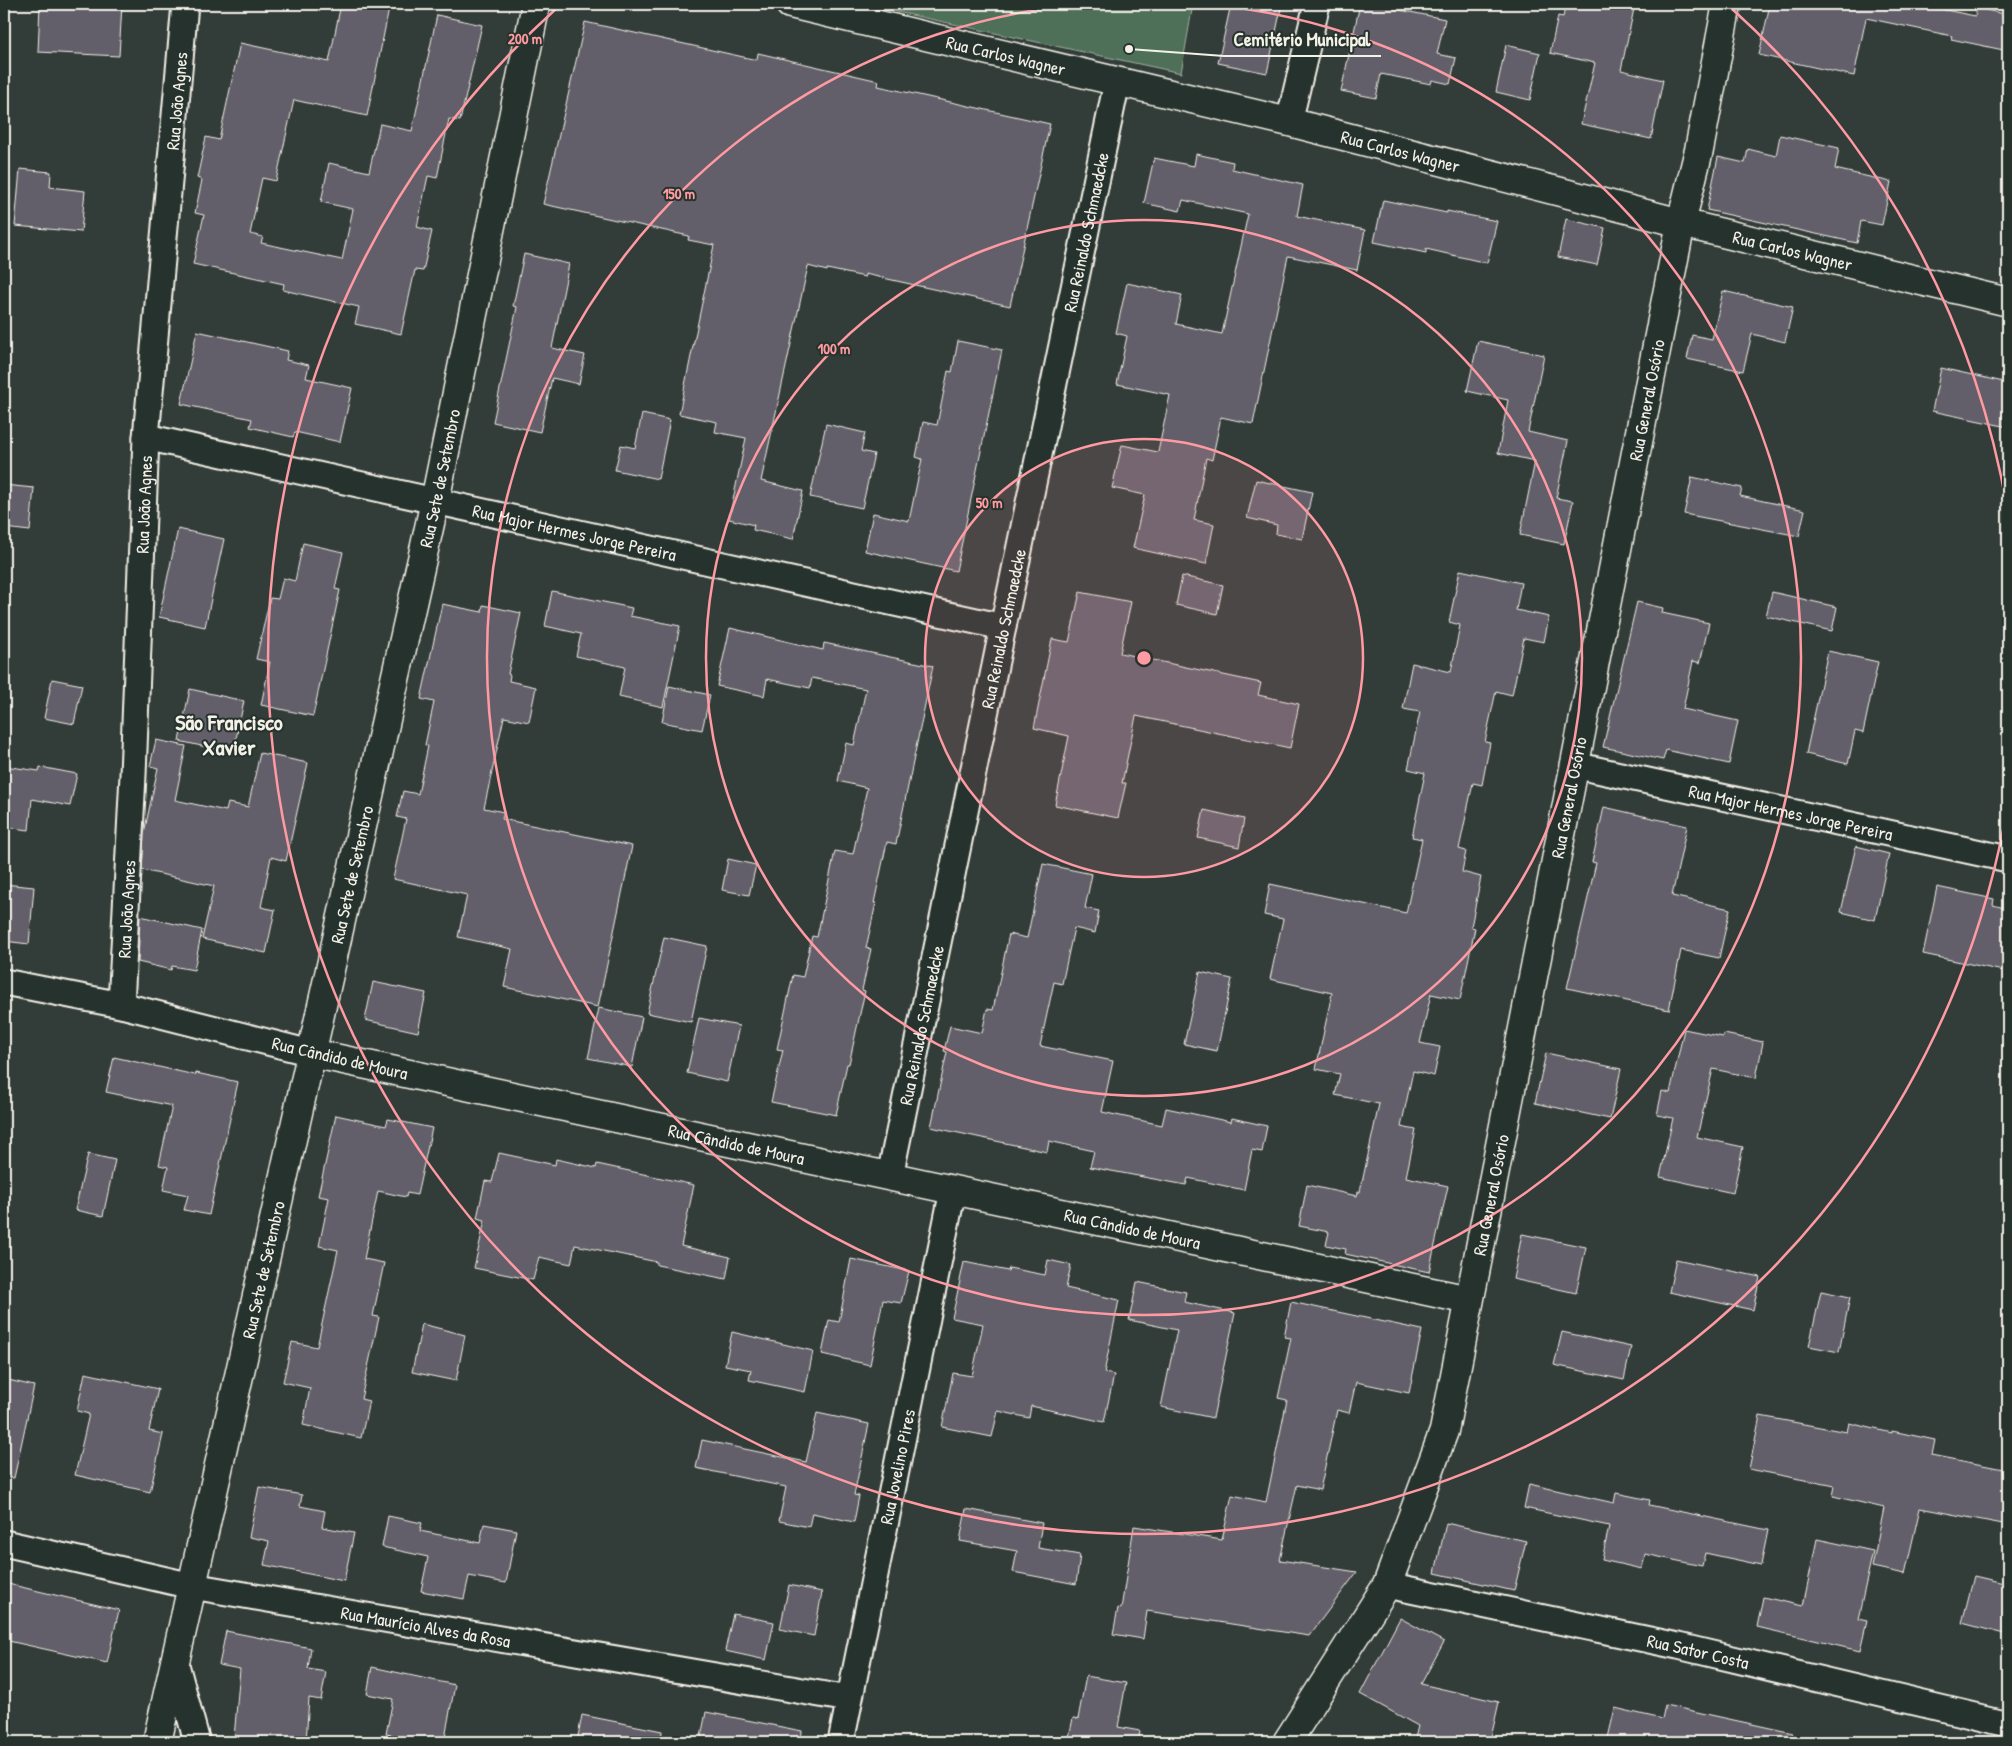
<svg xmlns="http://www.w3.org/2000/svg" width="2012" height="1746" font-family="'Patrick Hand',sans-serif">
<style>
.green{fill:#507059;stroke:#a2b0a0}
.building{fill:#635f6a;stroke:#f4f1e8}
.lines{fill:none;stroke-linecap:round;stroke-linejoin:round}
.minor-casing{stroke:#f4f1e8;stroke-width:29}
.tertiary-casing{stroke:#f4f1e8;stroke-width:31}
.secondary-casing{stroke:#f4f1e8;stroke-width:31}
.minor{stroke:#26332d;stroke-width:25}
.tertiary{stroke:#26332d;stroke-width:28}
.secondary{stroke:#26332d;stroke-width:28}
.ring{fill:none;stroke:#ff9aa2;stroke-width:2.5}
.labels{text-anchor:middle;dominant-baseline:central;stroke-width:4;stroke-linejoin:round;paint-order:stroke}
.street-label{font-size:18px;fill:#f4f1e8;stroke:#26332d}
.district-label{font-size:22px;font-weight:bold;fill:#f4f1e8;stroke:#26332d}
.centre{fill:#ff9aa2;stroke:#26332d;stroke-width:2.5}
.ring-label{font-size:15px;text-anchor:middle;font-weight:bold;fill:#ff9aa2;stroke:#26332d;stroke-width:4;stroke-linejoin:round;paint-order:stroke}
.leader{fill:none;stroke:#f4f1e8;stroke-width:2}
.callout-dot{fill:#f4f1e8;stroke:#26332d;stroke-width:2}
.callout-label{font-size:19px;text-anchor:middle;font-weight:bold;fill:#f4f1e8;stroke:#26332d;stroke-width:4;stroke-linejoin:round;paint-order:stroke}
</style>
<rect width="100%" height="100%" fill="#323c39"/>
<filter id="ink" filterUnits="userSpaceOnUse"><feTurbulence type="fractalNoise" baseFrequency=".02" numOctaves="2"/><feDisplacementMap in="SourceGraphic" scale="10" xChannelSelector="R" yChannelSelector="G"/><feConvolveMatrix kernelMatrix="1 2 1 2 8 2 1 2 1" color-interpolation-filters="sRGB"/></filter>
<g filter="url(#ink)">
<!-- green -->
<path class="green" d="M 860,4 L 1193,4 L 1181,73 Z"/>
<!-- building -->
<g class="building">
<path d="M 40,4 L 122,4 L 119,56 L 38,52 Z"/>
<path d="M 341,4 L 390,4 L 367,116 L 294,100 L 276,181 L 262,178 L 250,234 L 263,237 L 261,243 L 342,260 L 353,209 L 321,202 L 329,163 L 369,172 L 380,124 L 412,131 L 437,15 L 482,25 L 460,121 L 449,119 L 437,178 L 428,176 L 417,227 L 432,231 L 423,271 L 415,270 L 401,334 L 355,324 L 359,307 L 283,290 L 284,284 L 193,264 L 204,215 L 195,213 L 202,180 L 197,178 L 206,137 L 219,140 L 240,43 L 329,62 Z"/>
<path d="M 1231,4 L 1282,4 L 1267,73 L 1218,63 Z"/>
<path d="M 1360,4 L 1397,4 L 1395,9 L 1445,19 L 1437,54 L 1456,58 L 1450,84 L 1432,80 L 1431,84 L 1381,74 L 1376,98 L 1341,91 Z"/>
<path d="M 1566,4 L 1635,4 L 1621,70 L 1663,80 L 1651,139 L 1581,124 L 1595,63 L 1550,53 L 1558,16 L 1563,17 Z"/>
<path d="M 1770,4 L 1916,4 L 1975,16 L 1977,8 L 2008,15 L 2008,51 L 1951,39 L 1952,36 L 1866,18 L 1854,76 L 1759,55 Z"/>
<path d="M 585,22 L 757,60 L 758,53 L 879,81 L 878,86 L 1050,124 L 1010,306 L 865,274 L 865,277 L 827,269 L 827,271 L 808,266 L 761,481 L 803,491 L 793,539 L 753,530 L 754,525 L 729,519 L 746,438 L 715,432 L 717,422 L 679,414 L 714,245 L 688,240 L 689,236 L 543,204 Z"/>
<path d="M 1506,45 L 1540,53 L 1530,100 L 1496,92 Z"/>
<path d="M 1780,135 L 1839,148 L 1835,169 L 1891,182 L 1882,225 L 1861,221 L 1857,243 L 1707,210 L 1718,157 L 1745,163 L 1748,149 L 1776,156 Z"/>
<path d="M 1196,154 L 1233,162 L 1232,169 L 1303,185 L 1297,216 L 1365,230 L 1357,270 L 1288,256 L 1253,424 L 1221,417 L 1212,460 L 1206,458 L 1194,520 L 1214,524 L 1206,564 L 1133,548 L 1145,495 L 1112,488 L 1122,445 L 1158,452 L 1170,395 L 1117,384 L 1127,336 L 1116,333 L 1127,283 L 1182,295 L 1176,324 L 1222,334 L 1248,214 L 1183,200 L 1180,211 L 1144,203 L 1154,158 L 1194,166 Z"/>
<path d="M 20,169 L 51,172 L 50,187 L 85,191 L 81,232 L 15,226 Z"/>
<path d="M 1383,200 L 1447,213 L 1447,211 L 1497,221 L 1487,263 L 1426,249 L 1426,253 L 1374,242 Z"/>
<path d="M 1566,219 L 1605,228 L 1597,265 L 1558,257 Z"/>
<path d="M 524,254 L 569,264 L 552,348 L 585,355 L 579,384 L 552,378 L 540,432 L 493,422 L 517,307 L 513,306 Z"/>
<path d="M 1723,291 L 1793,307 L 1785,342 L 1752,334 L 1743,371 L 1687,359 L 1692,335 L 1712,339 Z"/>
<path d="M 197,331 L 288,351 L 286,360 L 309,365 L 306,378 L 352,388 L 340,442 L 295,432 L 293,437 L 250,427 L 252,419 L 181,404 Z"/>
<path d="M 958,341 L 1002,350 L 956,571 L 865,551 L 873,513 L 909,521 L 922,459 L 916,457 L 923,422 L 937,425 L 948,371 L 952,372 Z"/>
<path d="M 1478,341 L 1544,355 L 1528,432 L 1568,441 L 1556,498 L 1573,501 L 1564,544 L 1520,535 L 1535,461 L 1498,453 L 1508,400 L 1467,391 Z"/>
<path d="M 1941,368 L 2008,383 L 2008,427 L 1932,411 Z"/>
<path d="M 642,414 L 670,420 L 658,479 L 615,470 L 621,445 L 635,448 Z"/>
<path d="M 826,424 L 865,433 L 861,451 L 874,454 L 862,508 L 810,497 Z"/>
<path d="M 1692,477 L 1742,488 L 1740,496 L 1805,510 L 1799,536 L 1684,514 Z"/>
<path d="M 1256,480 L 1312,492 L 1302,539 L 1276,534 L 1277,525 L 1247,518 Z"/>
<path d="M 4,485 L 34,488 L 30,531 L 4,528 Z"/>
<path d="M 178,529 L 224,539 L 205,627 L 159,617 Z"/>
<path d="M 303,543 L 343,552 L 335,589 L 340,590 L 313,716 L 261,705 L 270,662 L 256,659 L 270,598 L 278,599 L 283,578 L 295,581 Z"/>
<path d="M 1460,570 L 1521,583 L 1516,610 L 1549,617 L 1544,642 L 1524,638 L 1512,695 L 1496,691 L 1485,742 L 1490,743 L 1482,785 L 1473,783 L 1459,849 L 1466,851 L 1462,872 L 1481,877 L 1471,927 L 1475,928 L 1460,1000 L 1431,994 L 1420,1043 L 1440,1047 L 1434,1076 L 1413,1071 L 1401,1127 L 1416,1130 L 1406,1177 L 1448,1186 L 1429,1272 L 1345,1254 L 1346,1249 L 1326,1245 L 1329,1232 L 1299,1226 L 1307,1185 L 1357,1196 L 1358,1192 L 1360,1192 L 1379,1104 L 1335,1095 L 1340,1074 L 1316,1069 L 1332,993 L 1270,979 L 1283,919 L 1264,915 L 1270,884 L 1406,913 L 1422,839 L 1412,837 L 1425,773 L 1408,769 L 1420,712 L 1403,709 L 1412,663 L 1451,672 L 1460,625 L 1449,622 Z"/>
<path d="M 1182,576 L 1223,585 L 1217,614 L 1176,605 Z"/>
<path d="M 552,591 L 632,608 L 630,616 L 680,626 L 663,707 L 619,697 L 625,667 L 576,656 L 581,634 L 545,626 Z"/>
<path d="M 1080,592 L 1131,602 L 1120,653 L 1261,683 L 1258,695 L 1299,704 L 1290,748 L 1136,716 L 1122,783 L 1126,783 L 1118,818 L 1055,805 L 1069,736 L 1034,728 L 1052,639 L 1069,642 Z"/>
<path d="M 1772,592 L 1837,607 L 1832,631 L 1766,616 Z"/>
<path d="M 1637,602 L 1663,608 L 1662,613 L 1709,623 L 1700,663 L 1693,661 L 1683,709 L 1738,721 L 1729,764 L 1666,750 L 1663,760 L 1603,747 Z"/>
<path d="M 442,604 L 482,612 L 483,605 L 521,613 L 508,674 L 510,675 L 509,681 L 536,687 L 529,722 L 504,717 L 484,808 L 504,812 L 502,819 L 632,846 L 598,1007 L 504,987 L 512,949 L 458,937 L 467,895 L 393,879 L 406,819 L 397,817 L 403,791 L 418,794 L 428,746 L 425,745 L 434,702 L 421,699 Z"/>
<path d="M 730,628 L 823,650 L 824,643 L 933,666 L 896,844 L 887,842 L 874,903 L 876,903 L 866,948 L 871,949 L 862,990 L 865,991 L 849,1064 L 847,1064 L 836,1115 L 771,1102 L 783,1050 L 777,1049 L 793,975 L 803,977 L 812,936 L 817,937 L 835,851 L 853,854 L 867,788 L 838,781 L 846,743 L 854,745 L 866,689 L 812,678 L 810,688 L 767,679 L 764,696 L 717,686 Z"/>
<path d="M 1828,651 L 1878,662 L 1863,733 L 1855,731 L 1848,764 L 1806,754 Z"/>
<path d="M 52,679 L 82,685 L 74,724 L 44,718 Z"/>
<path d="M 669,686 L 710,695 L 702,730 L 662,722 Z"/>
<path d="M 190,689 L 244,701 L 233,753 L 179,741 Z"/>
<path d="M 156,740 L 186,746 L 175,800 L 226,811 L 228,803 L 248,807 L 260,753 L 308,763 L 286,861 L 271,857 L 261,907 L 275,910 L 266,953 L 202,939 L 214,886 L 142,870 L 144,833 L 158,768 L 150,766 Z"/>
<path d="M 4,766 L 39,771 L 40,767 L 77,774 L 70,806 L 32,799 L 29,830 L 4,827 Z"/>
<path d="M 1604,807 L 1687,826 L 1672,896 L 1730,909 L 1719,958 L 1681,950 L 1669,1010 L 1567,988 L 1596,863 L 1592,862 Z"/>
<path d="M 1204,810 L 1244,819 L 1239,847 L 1198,838 Z"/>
<path d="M 1856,846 L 1889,854 L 1875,920 L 1841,912 Z"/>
<path d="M 728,859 L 756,865 L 749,895 L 722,890 Z"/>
<path d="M 1043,864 L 1092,874 L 1085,908 L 1099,911 L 1095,933 L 1074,928 L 1062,984 L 1054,982 L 1040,1046 L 1113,1061 L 1102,1112 L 1162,1125 L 1166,1108 L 1231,1122 L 1232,1118 L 1267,1126 L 1262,1152 L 1252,1150 L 1244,1190 L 1188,1178 L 1186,1185 L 1090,1167 L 1094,1151 L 1049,1141 L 1047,1152 L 931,1127 L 947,1052 L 944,1051 L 950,1026 L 982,1033 L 987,1009 L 993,1010 L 1009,934 L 1027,938 Z"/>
<path d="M 4,884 L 34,887 L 29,944 L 4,941 Z"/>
<path d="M 1937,887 L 1994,899 L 1993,905 L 2008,909 L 2008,972 L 1923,954 Z"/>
<path d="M 140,916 L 202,930 L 194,970 L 172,966 L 171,970 L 138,962 Z"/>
<path d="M 664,937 L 707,946 L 691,1022 L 647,1013 Z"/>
<path d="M 1200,972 L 1232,979 L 1217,1051 L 1184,1044 Z"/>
<path d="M 373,982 L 426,993 L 418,1032 L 365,1020 Z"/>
<path d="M 599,1008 L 642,1017 L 632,1067 L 588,1058 Z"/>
<path d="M 699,1018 L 739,1026 L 727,1082 L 687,1073 Z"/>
<path d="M 1684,1029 L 1723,1037 L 1724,1034 L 1763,1042 L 1756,1078 L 1713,1069 L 1697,1137 L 1743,1147 L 1733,1193 L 1660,1177 L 1673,1118 L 1657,1115 L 1662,1091 L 1670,1093 Z"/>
<path d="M 1546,1053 L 1621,1069 L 1610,1119 L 1535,1103 Z"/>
<path d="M 114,1057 L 195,1075 L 196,1073 L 238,1082 L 209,1215 L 184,1210 L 188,1195 L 163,1190 L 168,1167 L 159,1165 L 172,1106 L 106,1092 Z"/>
<path d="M 336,1115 L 386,1126 L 388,1119 L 432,1128 L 417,1195 L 407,1193 L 406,1197 L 378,1191 L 364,1259 L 384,1263 L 373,1316 L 379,1317 L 361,1399 L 369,1401 L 361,1438 L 303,1425 L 310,1388 L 283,1382 L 292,1342 L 317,1347 L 338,1250 L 319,1246 L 329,1198 L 318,1196 Z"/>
<path d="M 499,1153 L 555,1165 L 556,1159 L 596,1168 L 597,1164 L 694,1185 L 681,1246 L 730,1257 L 726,1279 L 657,1265 L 657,1262 L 575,1245 L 571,1264 L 539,1257 L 533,1280 L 474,1268 L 485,1220 L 477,1218 L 485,1181 L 492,1182 Z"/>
<path d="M 88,1154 L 115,1160 L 103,1216 L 75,1210 Z"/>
<path d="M 1522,1234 L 1586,1247 L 1576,1293 L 1513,1279 Z"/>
<path d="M 851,1259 L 909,1271 L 901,1303 L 883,1300 L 870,1365 L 822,1354 L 829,1320 L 839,1322 Z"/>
<path d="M 1676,1259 L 1760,1277 L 1753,1310 L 1669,1292 Z"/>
<path d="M 1048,1260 L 1071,1265 L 1066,1288 L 1119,1300 L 1104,1373 L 1114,1375 L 1104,1422 L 1031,1406 L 1029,1418 L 998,1411 L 992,1437 L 942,1427 L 953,1373 L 972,1376 L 983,1324 L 952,1318 L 964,1262 L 1008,1271 L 1009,1268 L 1045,1275 Z"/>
<path d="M 1137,1282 L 1186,1292 L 1184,1302 L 1235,1313 L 1213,1418 L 1161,1407 L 1177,1330 L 1129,1320 Z"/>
<path d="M 1821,1291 L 1850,1297 L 1839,1352 L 1809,1346 Z"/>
<path d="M 1291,1302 L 1422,1330 L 1409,1393 L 1356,1382 L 1349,1413 L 1337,1410 L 1320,1490 L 1297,1485 L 1280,1560 L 1357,1572 L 1309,1636 L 1147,1611 L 1143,1639 L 1113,1634 L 1118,1608 L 1121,1609 L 1134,1526 L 1222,1540 L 1232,1495 L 1266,1502 L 1287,1400 L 1278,1398 L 1291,1338 L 1284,1337 Z"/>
<path d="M 422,1324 L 465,1335 L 456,1381 L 412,1372 Z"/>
<path d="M 732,1332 L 813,1351 L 805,1392 L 749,1380 L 751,1370 L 725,1365 Z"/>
<path d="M 1562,1332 L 1631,1347 L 1624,1380 L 1554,1365 Z"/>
<path d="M 85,1373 L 158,1389 L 149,1431 L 163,1434 L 150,1492 L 75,1475 L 89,1414 L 77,1411 Z"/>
<path d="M 4,1379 L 34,1386 L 14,1478 L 4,1477 Z"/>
<path d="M 817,1413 L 869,1424 L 854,1495 L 859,1496 L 854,1522 L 812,1513 L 809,1527 L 779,1521 L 786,1487 L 696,1468 L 702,1440 L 806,1462 Z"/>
<path d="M 1760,1416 L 1847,1432 L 1849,1423 L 1892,1433 L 1892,1431 L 1935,1440 L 1932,1455 L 2008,1470 L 2008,1525 L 1920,1508 L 1905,1574 L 1872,1567 L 1884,1508 L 1833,1496 L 1835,1486 L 1749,1469 Z"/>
<path d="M 1529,1484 L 1614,1503 L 1616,1493 L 1650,1500 L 1649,1505 L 1768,1530 L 1761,1565 L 1705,1553 L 1702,1566 L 1645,1554 L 1642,1569 L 1602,1560 L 1609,1526 L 1524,1508 Z"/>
<path d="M 259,1487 L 302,1495 L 300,1506 L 325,1511 L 322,1527 L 354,1533 L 344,1581 L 264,1565 L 269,1541 L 249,1537 Z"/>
<path d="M 966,1509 L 1042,1523 L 1038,1548 L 1080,1555 L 1076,1584 L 1013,1572 L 1017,1551 L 960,1541 Z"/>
<path d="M 388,1516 L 422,1523 L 420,1531 L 480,1543 L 484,1524 L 516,1530 L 506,1583 L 469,1576 L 464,1599 L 421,1591 L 428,1557 L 382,1547 Z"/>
<path d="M 1446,1523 L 1526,1541 L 1514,1591 L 1435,1573 Z"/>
<path d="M 1817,1539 L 1873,1551 L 1858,1619 L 1867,1621 L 1860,1651 L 1757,1627 L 1763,1597 L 1803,1606 Z"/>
<path d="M 1974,1576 L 2008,1584 L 2008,1635 L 1962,1623 Z"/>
<path d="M 4,1583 L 119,1610 L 107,1663 L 4,1640 Z"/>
<path d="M 789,1585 L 822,1592 L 814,1636 L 780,1629 Z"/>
<path d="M 733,1614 L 774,1622 L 766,1660 L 725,1651 Z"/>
<path d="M 1400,1618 L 1444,1642 L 1421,1684 L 1499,1702 L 1490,1742 L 1414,1742 L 1418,1726 L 1360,1694 Z"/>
<path d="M 226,1631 L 311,1648 L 308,1669 L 326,1672 L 321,1700 L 309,1698 L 306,1742 L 234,1738 L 240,1669 L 219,1665 Z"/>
<path d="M 372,1667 L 455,1685 L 444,1742 L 428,1742 L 386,1734 L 393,1699 L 367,1694 Z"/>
<path d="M 1086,1676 L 1126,1683 L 1118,1727 L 1140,1731 L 1138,1742 L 1068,1742 L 1073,1718 L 1078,1719 Z"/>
<path d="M 1665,1705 L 1793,1733 L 1792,1742 L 1607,1742 L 1615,1708 L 1662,1719 Z"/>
<path d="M 706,1712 L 802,1731 L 801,1742 L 700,1742 Z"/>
<path d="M 582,1715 L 662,1731 L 661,1742 L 577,1742 Z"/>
</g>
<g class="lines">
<defs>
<g id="minor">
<path d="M 1289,122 L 1317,4"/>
<path id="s1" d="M 146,437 L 1003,627"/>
<path id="s2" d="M 1574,765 L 2008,859"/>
<path d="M 4,982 L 121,1005 L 311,1053"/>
<path id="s3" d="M 121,1005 L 133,775 L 146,437 L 185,4"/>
<path id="s4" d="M 890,1176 L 1003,627 L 1117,82"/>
<path id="s5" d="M 4,1543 L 192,1586 L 849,1699"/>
<path id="s6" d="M 1387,1585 L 1678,1646 L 2008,1724"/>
<path d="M 175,1661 L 197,1742"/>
<path id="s7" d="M 841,1742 L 953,1190"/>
</g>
<g id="tertiary">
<path id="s8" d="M 790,4 L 1289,122 L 1681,223"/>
<path id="s9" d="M 311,1053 L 1469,1300"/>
<path id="s10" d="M 157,1742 L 435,501 L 536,4"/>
</g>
<g id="secondary">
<path id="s11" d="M 1681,223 L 2008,302"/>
<path id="s12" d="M 1287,1742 L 1387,1585 L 1444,1431 L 1681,223 L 1699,150 L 1727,4"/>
</g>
</defs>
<!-- minor casing -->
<use href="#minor" class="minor-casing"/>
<!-- tertiary casing -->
<use href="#tertiary" class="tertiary-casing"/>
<!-- secondary casing -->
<use href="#secondary" class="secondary-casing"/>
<!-- minor -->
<use href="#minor" class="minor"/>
<!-- tertiary -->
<use href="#tertiary" class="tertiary"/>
<!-- secondary -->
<use href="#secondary" class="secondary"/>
</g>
</g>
<!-- distance rings -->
<circle cx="1144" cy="658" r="219" fill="#ff9aa2" fill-opacity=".12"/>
<g class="ring">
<circle cx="1144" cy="658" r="219"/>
<circle cx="1144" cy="658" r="438"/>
<path d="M1207 4A657 657 0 1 1 1081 4"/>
<path d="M2008 803A876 876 0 1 1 558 7M1730 7A876 876 0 0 1 2008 513"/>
</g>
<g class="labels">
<!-- street labels -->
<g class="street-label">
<text stroke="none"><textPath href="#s8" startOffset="222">Rua Carlos Wagner</textPath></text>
<text stroke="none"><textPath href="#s3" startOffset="906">Rua João Agnes</textPath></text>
<text stroke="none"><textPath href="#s8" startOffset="628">Rua Carlos Wagner</textPath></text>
<text stroke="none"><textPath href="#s4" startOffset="964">Rua Reinaldo Schmaedcke</textPath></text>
<text stroke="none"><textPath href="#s11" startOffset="115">Rua Carlos Wagner</textPath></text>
<text stroke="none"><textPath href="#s12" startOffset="1401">Rua General Osório</textPath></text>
<text stroke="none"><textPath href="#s10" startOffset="1295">Rua Sete de Setembro</textPath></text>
<text stroke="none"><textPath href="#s3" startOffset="501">Rua João Agnes</textPath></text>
<text stroke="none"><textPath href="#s1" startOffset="439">Rua Major Hermes Jorge Pereira</textPath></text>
<text stroke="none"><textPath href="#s4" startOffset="559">Rua Reinaldo Schmaedcke</textPath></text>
<text stroke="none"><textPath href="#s12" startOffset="996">Rua General Osório</textPath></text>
<text stroke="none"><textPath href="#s2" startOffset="222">Rua Major Hermes Jorge Pereira</textPath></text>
<text stroke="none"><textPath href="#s10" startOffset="889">Rua Sete de Setembro</textPath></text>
<text stroke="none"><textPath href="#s3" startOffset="96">Rua João Agnes</textPath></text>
<text stroke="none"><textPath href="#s4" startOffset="154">Rua Reinaldo Schmaedcke</textPath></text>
<text transform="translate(340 1058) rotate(13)">Rua Cândido de Moura</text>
<text stroke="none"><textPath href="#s9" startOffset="435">Rua Cândido de Moura</textPath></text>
<text stroke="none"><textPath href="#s12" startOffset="591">Rua General Osório</textPath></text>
<text stroke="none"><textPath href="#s9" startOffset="840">Rua Cândido de Moura</textPath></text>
<text stroke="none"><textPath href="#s10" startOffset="484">Rua Sete de Setembro</textPath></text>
<text stroke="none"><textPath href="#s7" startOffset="281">Rua Jovelino Pires</textPath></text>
<text stroke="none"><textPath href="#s5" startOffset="430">Rua Maurício Alves da Rosa</textPath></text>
<text stroke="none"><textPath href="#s6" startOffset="318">Rua Sator Costa</textPath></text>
</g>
<!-- district labels -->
<g class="district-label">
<text x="229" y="722">São Francisco<tspan x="229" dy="25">Xavier</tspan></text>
</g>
</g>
<circle cx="1144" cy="658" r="8" class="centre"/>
<g class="ring-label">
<text x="525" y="44">200 m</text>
<text x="679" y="199">150 m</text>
<text x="834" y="354">100 m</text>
<text x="989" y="508">50 m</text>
</g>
<!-- callouts -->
<path class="leader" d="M1129 49L1224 56H1381"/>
<circle class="callout-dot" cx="1129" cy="49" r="5"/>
<g class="callout-label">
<text x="1302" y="46">Cemitério Municipal</text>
</g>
<!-- margin -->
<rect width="2012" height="1746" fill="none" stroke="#26332d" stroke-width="20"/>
<rect x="10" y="10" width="1992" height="1726" fill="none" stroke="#f4f1e8" stroke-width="2" filter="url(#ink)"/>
</svg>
